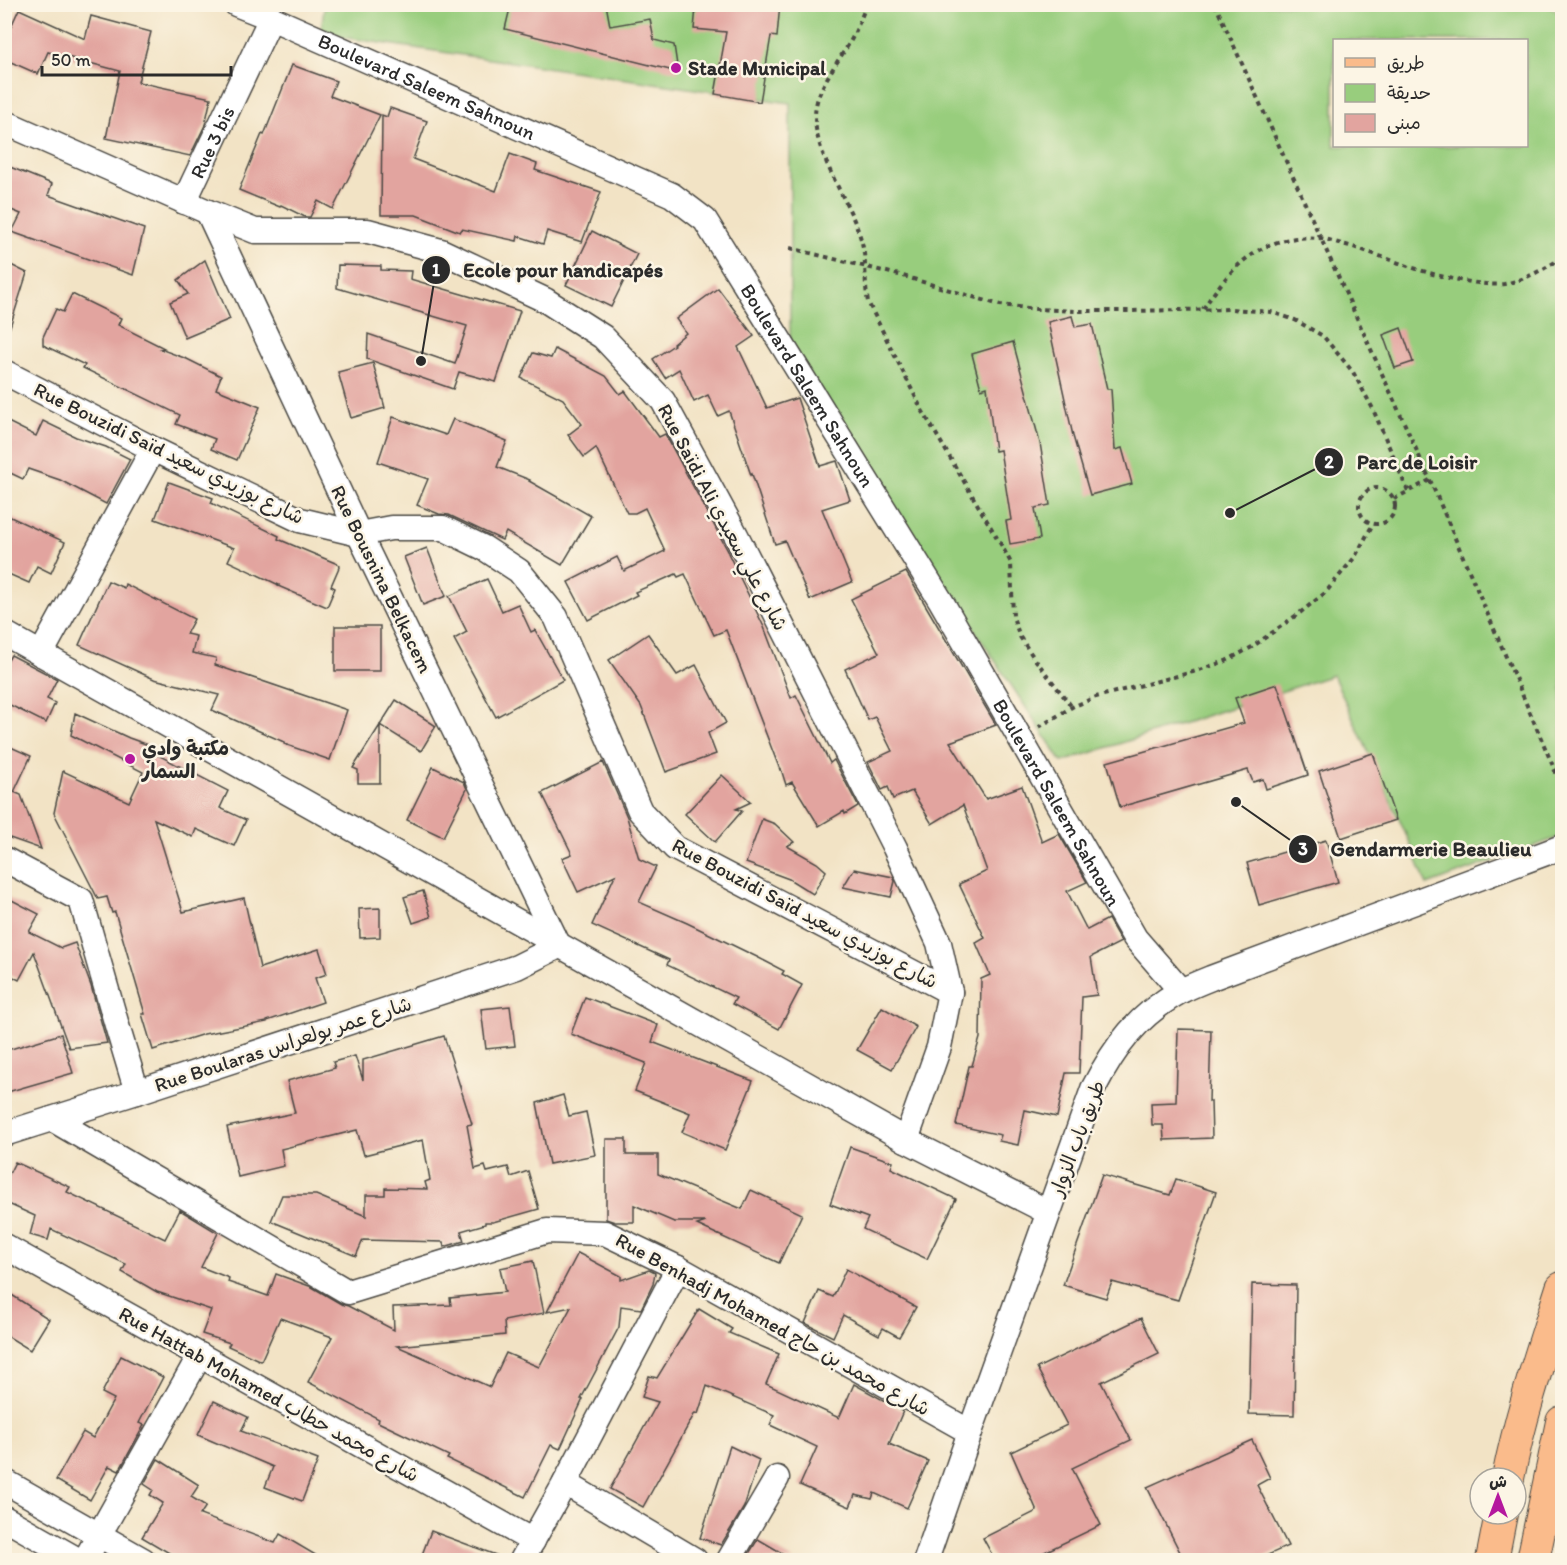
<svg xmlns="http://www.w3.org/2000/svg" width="1567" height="1565" font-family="Itim,'Playpen Sans Arabic',sans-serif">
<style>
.green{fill:#98cd7d;stroke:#627c54;stroke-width:1.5;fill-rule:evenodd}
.building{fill:#e2a49f}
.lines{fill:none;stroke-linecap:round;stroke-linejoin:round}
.minor-casing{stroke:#494742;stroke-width:27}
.major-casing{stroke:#494742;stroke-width:34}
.path{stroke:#494742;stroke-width:4;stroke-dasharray:4.5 4.5;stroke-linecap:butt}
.minor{stroke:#fff;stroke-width:24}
.major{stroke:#fabb8b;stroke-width:32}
.poi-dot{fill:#b5179e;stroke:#fcf5e5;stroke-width:2}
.labels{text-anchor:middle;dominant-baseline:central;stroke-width:5;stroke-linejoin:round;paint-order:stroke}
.poi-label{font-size:20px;font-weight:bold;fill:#2b2b2b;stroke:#fcf5e5;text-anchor:start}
.street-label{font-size:20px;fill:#2b2b2b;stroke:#fcf5e5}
.leader{fill:none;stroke:#2b2b2b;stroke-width:2}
.callout-dot{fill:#2b2b2b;stroke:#fcf5e5;stroke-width:2}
.mark-label{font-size:18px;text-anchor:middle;font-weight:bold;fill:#fff}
.callout-label{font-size:21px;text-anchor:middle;font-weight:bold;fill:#2b2b2b;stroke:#fcf5e5;stroke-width:5;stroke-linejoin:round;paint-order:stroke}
</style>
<rect width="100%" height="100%" fill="#fcf5e5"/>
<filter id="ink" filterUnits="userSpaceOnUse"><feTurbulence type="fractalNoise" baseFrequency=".0167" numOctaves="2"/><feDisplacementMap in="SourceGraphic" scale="12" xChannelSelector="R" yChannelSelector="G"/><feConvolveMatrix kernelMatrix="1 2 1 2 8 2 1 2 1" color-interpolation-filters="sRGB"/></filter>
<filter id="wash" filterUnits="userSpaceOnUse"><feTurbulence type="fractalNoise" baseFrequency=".008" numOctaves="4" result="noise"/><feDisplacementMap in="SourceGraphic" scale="24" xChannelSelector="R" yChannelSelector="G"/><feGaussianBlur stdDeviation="1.35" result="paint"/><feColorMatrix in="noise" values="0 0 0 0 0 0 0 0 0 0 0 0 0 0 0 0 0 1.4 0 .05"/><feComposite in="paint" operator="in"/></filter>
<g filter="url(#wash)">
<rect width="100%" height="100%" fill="#f2e3c5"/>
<!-- green -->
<path class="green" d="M 325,4 L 1547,5 L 1562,15 L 1562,836 L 1427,885 L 1409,841 L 1333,675 L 1062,762 L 790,351 L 790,103 L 320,34 ZM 1334,40 L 1526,40 L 1526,146 L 1334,146 Z"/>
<g id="blocks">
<!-- building -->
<g class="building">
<path d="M 511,4 L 606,4 L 610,26 L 650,19 L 654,40 L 674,45 L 678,72 L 505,29 Z"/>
<path d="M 707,4 L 780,4 L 777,37 L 771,36 L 760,102 L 715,94 L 726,32 L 694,29 L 696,7 L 706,8 Z"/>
<path d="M 19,9 L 85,39 L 91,16 L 151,32 L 138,82 L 211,98 L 205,125 L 190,156 L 106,138 L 120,71 L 48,52 L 38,74 L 4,59 L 4,42 Z"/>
<path d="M 292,65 L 336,81 L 330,96 L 380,115 L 333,209 L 318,201 L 310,217 L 305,217 L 281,205 L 280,207 L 239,190 L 262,134 L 264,135 Z"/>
<path d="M 390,108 L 427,121 L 413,159 L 496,191 L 510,154 L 537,164 L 535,170 L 601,192 L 582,242 L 547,231 L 543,244 L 518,236 L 517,241 L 462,229 L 460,232 L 416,215 L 381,215 L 382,115 L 387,117 Z"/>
<path d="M 10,167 L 52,184 L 48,195 L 144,229 L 133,275 L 12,232 L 21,214 L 4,207 L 4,181 Z"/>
<path d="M 592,231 L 637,254 L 611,307 L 566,285 Z"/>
<path d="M 205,260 L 230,319 L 185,338 L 170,302 L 188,294 L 178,280 Z"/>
<path d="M 5,262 L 27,273 L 9,330 L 4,329 Z"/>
<path d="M 338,265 L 381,266 L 381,270 L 411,271 L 410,279 L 520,311 L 496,382 L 459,372 L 453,389 L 367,359 L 368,334 L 455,364 L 467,326 L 337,288 Z"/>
<path d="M 718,288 L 754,336 L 738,347 L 767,408 L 797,398 L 820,466 L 837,461 L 850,500 L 822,509 L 852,582 L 810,600 L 785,541 L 775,544 L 752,474 L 751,475 L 729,411 L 718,416 L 708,395 L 694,402 L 679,369 L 665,378 L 653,359 L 674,345 L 673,344 L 686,333 L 676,319 Z"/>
<path d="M 72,294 L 121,318 L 118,325 L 164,348 L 160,349 L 187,359 L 221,376 L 216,389 L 260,407 L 237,460 L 211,449 L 215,439 L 176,424 L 180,415 L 83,368 L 85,365 L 43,345 L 43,337 L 56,309 L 63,312 Z"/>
<path d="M 1072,316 L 1075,327 L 1092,324 L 1107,389 L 1111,389 L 1115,450 L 1122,448 L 1132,484 L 1090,495 L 1073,436 L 1048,322 Z"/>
<path d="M 1401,328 L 1413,362 L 1395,368 L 1383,335 Z"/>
<path d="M 1013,342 L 1040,443 L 1050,505 L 1035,508 L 1040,539 L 1010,544 L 1006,521 L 1011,520 L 1000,450 L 995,451 L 987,387 L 981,389 L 972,354 Z"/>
<path d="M 555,349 L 606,376 L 620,394 L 625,391 L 659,437 L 665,434 L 729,553 L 728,553 L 764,627 L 791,698 L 796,695 L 830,763 L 834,760 L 858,806 L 845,814 L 844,811 L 819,826 L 792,782 L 786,785 L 781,769 L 780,770 L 726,630 L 714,635 L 685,574 L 678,577 L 676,574 L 635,592 L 637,595 L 588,620 L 568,582 L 617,557 L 624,571 L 665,551 L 645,508 L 635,513 L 627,513 L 596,448 L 584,457 L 568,435 L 582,424 L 563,399 L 521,378 L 533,353 L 551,358 Z"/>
<path d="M 373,363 L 385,408 L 351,418 L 338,372 Z"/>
<path d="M 393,417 L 446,435 L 453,419 L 507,441 L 497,467 L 530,480 L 529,481 L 591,516 L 562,565 L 506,532 L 502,540 L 449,515 L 439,514 L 417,505 L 428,479 L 378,462 Z"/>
<path d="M 4,420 L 36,436 L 43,421 L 76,437 L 106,447 L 130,459 L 106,504 L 60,480 L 28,469 L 23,479 L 4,470 Z"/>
<path d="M 169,482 L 213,498 L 211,503 L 279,536 L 278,539 L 340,565 L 331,586 L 335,588 L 327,607 L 278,586 L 279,585 L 228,561 L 234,548 L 155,519 Z"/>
<path d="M 4,514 L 65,542 L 51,573 L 37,566 L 29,583 L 4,572 Z"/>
<path d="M 427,548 L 446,596 L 423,605 L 404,557 Z"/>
<path d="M 906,572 L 996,725 L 950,742 L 986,799 L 1022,786 L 1042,842 L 1059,834 L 1087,882 L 1067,891 L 1087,930 L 1108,919 L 1121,942 L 1091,957 L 1097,995 L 1082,997 L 1079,1073 L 1066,1073 L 1057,1117 L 1025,1110 L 1018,1145 L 999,1141 L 1001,1135 L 956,1125 L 969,1066 L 972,1066 L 980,1038 L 981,979 L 990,975 L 976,943 L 985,938 L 959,884 L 987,871 L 963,805 L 932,824 L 912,791 L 893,799 L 888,787 L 882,790 L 868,762 L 892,751 L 875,717 L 868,720 L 845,669 L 879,653 L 851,599 Z"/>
<path d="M 487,579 L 502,611 L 518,604 L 531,632 L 535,630 L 563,680 L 496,717 L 454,639 L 467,632 L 449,596 Z"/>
<path d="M 108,581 L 124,588 L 125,584 L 194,619 L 186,634 L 196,636 L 192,653 L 216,658 L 215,665 L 347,710 L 330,760 L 284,744 L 284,742 L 212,710 L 219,695 L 154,679 L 79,645 Z"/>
<rect x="335" y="626" width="45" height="45"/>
<path d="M 648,634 L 677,675 L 696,665 L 726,723 L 708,733 L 716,754 L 666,772 L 641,706 L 609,660 Z"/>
<path d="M 11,655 L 57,679 L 47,699 L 55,703 L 46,723 L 4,702 L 4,667 Z"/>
<path d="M 1277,684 L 1308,775 L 1266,789 L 1263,779 L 1253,782 L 1248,770 L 1120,807 L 1107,762 L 1244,723 L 1235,698 Z"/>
<path d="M 396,700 L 436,726 L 421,751 L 380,725 L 380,783 L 358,783 L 358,770 L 353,768 Z"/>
<path d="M 75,713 L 129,738 L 154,747 L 152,752 L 228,791 L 220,808 L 246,820 L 234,846 L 196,829 L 193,837 L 154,819 L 183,912 L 244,898 L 260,968 L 319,949 L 327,974 L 315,978 L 323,1002 L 267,1021 L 267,1022 L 204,1034 L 153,1050 L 142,1014 L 145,1014 L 115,912 L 112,913 L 107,897 L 98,899 L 54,813 L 63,771 L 129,802 L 143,772 L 71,735 Z"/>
<path d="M 4,744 L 31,756 L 14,792 L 21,795 L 41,849 L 4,836 Z"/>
<path d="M 1373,753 L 1396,820 L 1341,838 L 1319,771 Z"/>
<path d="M 603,762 L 627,817 L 639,859 L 656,867 L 639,902 L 687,923 L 757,957 L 784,971 L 782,974 L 802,985 L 779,1029 L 732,1004 L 736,998 L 667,965 L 669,960 L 592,925 L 615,875 L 578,892 L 562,858 L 572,854 L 542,793 Z"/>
<path d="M 433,767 L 464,782 L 467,789 L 443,837 L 407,820 Z"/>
<path d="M 722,775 L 751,802 L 736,809 L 742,811 L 715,842 L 685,814 Z"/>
<path d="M 762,819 L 775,824 L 794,842 L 787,846 L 817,863 L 826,871 L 813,894 L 789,879 L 746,863 Z"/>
<path d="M 1326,840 L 1338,882 L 1259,905 L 1247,863 Z"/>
<path d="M 854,869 L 893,877 L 895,881 L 891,897 L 843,887 Z"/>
<path d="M 423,891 L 431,917 L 413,923 L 404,897 Z"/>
<path d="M 4,896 L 39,914 L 29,932 L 61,948 L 75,943 L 91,986 L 107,1043 L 69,1048 L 34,952 L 19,980 L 4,972 Z"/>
<path d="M 380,908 L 380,937 L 360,938 L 359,909 Z"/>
<path d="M 585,997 L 658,1025 L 652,1042 L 753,1081 L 725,1150 L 682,1132 L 690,1113 L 635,1091 L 646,1063 L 571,1034 Z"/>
<path d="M 510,1006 L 515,1046 L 486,1049 L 481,1009 Z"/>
<path d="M 882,1007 L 916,1027 L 892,1069 L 857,1050 Z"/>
<path d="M 1178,1029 L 1211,1030 L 1209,1102 L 1211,1101 L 1212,1138 L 1164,1140 L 1163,1125 L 1152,1125 L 1151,1103 L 1176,1102 Z"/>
<path d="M 61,1034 L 73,1073 L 4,1093 L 4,1051 Z"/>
<path d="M 444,1036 L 472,1124 L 467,1125 L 475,1169 L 485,1166 L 487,1172 L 508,1167 L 511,1177 L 528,1171 L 539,1209 L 493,1222 L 485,1222 L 485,1224 L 461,1231 L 464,1241 L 444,1247 L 443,1242 L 363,1240 L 356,1256 L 271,1221 L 282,1195 L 316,1195 L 366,1216 L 366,1195 L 385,1195 L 385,1188 L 427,1189 L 425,1182 L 430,1180 L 423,1140 L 364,1155 L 357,1130 L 281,1149 L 284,1166 L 238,1177 L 227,1127 L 295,1113 L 287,1081 L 335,1068 L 333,1062 L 355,1056 L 363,1080 L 363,1060 Z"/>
<path d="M 563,1095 L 569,1116 L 586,1112 L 595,1155 L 549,1164 L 537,1103 Z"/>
<path d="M 606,1139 L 626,1139 L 626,1155 L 658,1155 L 658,1174 L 742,1209 L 751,1190 L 802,1214 L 779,1263 L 697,1225 L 706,1222 L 674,1222 L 634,1205 L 634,1222 L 615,1222 L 606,1219 Z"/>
<path d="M 850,1147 L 893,1162 L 891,1168 L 956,1199 L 927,1259 L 863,1229 L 868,1218 L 830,1204 Z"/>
<path d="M 15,1162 L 70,1187 L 67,1192 L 165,1239 L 180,1210 L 218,1233 L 201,1267 L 229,1278 L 228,1282 L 268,1296 L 276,1274 L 312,1287 L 341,1304 L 348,1306 L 394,1330 L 393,1307 L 451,1305 L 450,1298 L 505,1292 L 500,1268 L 533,1261 L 544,1313 L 504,1321 L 505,1335 L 397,1346 L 490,1387 L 506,1353 L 539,1367 L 571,1307 L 547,1312 L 578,1253 L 621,1276 L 621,1280 L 649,1270 L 655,1273 L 653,1284 L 641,1309 L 621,1306 L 619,1327 L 581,1399 L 583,1399 L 560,1449 L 551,1445 L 525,1497 L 447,1459 L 449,1456 L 378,1422 L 379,1419 L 308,1382 L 332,1337 L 280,1318 L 261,1361 L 228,1346 L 230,1343 L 202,1334 L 211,1310 L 157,1292 L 122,1272 L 126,1264 L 51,1229 L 48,1240 L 30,1235 L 35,1216 L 4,1202 L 4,1184 Z"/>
<path d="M 1102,1175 L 1170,1195 L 1176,1179 L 1216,1192 L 1178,1300 L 1112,1282 L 1106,1298 L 1063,1285 Z"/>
<path d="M 846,1269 L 916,1307 L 899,1337 L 883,1328 L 879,1335 L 843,1315 L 833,1337 L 805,1323 L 819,1291 L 833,1297 Z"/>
<path d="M 1252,1284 L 1296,1285 L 1294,1415 L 1249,1414 Z"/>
<path d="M 4,1290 L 49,1319 L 30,1350 L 4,1334 Z"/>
<path d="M 699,1309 L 732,1329 L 729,1333 L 779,1354 L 766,1384 L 839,1418 L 854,1384 L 903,1411 L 889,1444 L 928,1461 L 907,1508 L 874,1493 L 872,1499 L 855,1495 L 850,1507 L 800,1485 L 817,1447 L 770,1425 L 774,1415 L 707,1386 L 698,1414 L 695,1413 L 643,1507 L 610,1489 L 658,1402 L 642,1397 L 649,1376 L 657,1378 Z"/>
<path d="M 1141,1318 L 1159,1354 L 1101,1382 L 1131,1440 L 1072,1468 L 1101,1525 L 1028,1560 L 995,1560 L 983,1538 L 1037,1511 L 1011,1452 L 1067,1425 L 1037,1368 Z"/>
<path d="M 121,1356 L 163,1377 L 139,1423 L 144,1425 L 119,1471 L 109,1466 L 90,1500 L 56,1480 L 83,1432 L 93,1438 L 114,1399 L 102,1393 Z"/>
<path d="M 214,1401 L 248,1417 L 241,1431 L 318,1460 L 302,1501 L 265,1487 L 273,1467 L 198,1435 Z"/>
<path d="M 1252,1440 L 1270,1478 L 1257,1485 L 1288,1546 L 1257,1560 L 1184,1560 L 1147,1487 Z"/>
<path d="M 730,1446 L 759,1460 L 744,1507 L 721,1545 L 700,1538 Z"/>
<path d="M 158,1459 L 199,1485 L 191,1497 L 206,1506 L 200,1515 L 275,1543 L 280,1534 L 324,1560 L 181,1560 L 142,1537 L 163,1503 L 150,1495 L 153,1490 L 144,1484 Z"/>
<path d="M 431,1531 L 504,1558 L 504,1560 L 420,1560 Z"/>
<path d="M 758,1539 L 794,1560 L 745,1560 Z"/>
</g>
</g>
</g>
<g filter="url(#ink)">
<use href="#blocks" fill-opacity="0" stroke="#494742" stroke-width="1.5"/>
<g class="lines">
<defs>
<g id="minor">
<path id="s1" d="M 236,4 L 271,18 L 672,195 L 705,220 L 941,601 L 1135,938 L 1181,991"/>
<path d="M 4,122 L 208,212 L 255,231 L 368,231 L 441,251 L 545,300 L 603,337 L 663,401 L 736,535 L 895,848 L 939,943 L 950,992 L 939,1047 L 906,1140"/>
<path id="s2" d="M 184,202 L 271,18"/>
<path d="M 4,372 L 153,449 L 300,520 L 359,534 L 391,528 L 443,528 L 484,548 L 519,571 L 556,617 L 640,811 L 675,848 L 950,992"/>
<path d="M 4,633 L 906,1140 L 1048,1212"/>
<path d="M 41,654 L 153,449"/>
<path d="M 4,859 L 81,900 L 118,1029 L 137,1092"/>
<path d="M 52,1119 L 348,1292 L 547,1231 L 605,1233 L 678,1268 L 970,1432"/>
<path d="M 4,1134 L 137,1092 L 517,967 L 559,946 L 359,534 L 208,212"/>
<path d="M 4,1246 L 533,1541"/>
<path d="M 4,1481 L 143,1560"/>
<path d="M 565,1483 L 695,1560"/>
<path d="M 4,1518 L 78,1560"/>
<path d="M 85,1560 L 200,1355"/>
<path d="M 522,1560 L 565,1483 L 678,1268"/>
<path d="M 729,1560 L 777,1478"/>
<path d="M 926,1560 L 970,1432 L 1093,1089 C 1115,1046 1138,1015 1181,991 C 1191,986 1201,982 1211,978 L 1562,847"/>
</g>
<g id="major">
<path d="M 1508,1478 C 1521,1413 1542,1351 1562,1288"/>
<path d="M 1492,1560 L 1501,1514"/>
<path d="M 1533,1560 L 1562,1422"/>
</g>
</defs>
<!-- minor casing -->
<use href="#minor" class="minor-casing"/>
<!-- major casing -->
<use href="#major" class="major-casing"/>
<!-- path -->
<g class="path">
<path d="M 867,4 C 861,17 857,30 850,42 C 839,60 819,86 816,106 C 808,149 852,202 862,243 C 867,263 864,282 868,302 L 922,410 L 1003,548 L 1011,563 L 1013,617 L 1020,637 L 1034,658 L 1072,707"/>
<path d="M 1215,4 L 1430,480 L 1562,787"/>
<path d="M 790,248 L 903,276 L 1000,305 L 1036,309 L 1076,311 L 1130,311 L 1231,309 L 1271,312 L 1295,320 L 1323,336 L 1353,372 L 1372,407 L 1408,491"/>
<path d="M 1203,309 C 1231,266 1263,233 1319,238 C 1328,239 1337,243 1346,245 C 1382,255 1417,272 1454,279 C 1470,282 1489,286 1504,284 C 1525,280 1544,269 1562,258"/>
<circle cx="1377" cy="506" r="18"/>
<path d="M 1394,499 L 1430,480"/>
<path d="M 1039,727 L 1072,707 L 1096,697 L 1193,672 L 1226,661 L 1252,647 L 1301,612 L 1325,593 L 1355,557 L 1373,524"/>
</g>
<!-- minor -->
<use href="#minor" class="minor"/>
<!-- major -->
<use href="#major" class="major"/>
</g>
</g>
<!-- markers -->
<g class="poi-dot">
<circle cx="676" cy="68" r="6"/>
<circle cx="130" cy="759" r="6"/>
</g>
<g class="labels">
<!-- poi labels -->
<g class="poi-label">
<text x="688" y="68">Stade Municipal</text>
<text x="142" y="748">مكتبة وادي<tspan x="142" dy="23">السمار</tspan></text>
</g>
<!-- street labels -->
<g class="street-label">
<text stroke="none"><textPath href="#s1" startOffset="208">Boulevard Saleem Sahnoun</textPath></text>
<text stroke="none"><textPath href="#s2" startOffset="66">Rue 3 bis</textPath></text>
<text stroke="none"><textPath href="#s1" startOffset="712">Boulevard Saleem Sahnoun</textPath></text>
<text transform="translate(169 453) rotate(26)">Rue Bouzidi Saïd شارع بوزيدي سعيد</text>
<text transform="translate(723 517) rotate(62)">Rue Saïdi Ali شارع علي سعيدي</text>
<text transform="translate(382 579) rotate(64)">Rue Bousnina Belkacem</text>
<text stroke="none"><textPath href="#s1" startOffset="1198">Boulevard Saleem Sahnoun</textPath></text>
<text transform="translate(805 913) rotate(28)">Rue Bouzidi Saïd شارع بوزيدي سعيد</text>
<text transform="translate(283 1044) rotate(-18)">Rue Boularas شارع عمر بولعراس</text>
<text transform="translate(1077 1138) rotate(-69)">طريق باب الزوار</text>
<text transform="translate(773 1324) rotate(29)">Rue Benhadj Mohamed شارع محمد بن حاج</text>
<text transform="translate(269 1394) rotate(29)">Rue Hattab Mohamed شارع محمد حطاب</text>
</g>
</g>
<!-- callouts -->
<path class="leader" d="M421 361L436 270M1230 513L1329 462M1236 802L1303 849"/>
<g class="callout-dot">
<circle cx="421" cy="361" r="6"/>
<circle cx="1230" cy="513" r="6"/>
<circle cx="1236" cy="802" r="6"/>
<circle cx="436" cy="270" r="15"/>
<circle cx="1329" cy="462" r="15"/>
<circle cx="1303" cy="849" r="15"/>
</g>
<g class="mark-label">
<text x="436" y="276">1</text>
<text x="1329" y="468">2</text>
<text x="1303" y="855">3</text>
</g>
<g class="callout-label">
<text x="563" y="277">Ecole pour handicapés</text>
<text x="1417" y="469">Parc de Loisir</text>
<text x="1431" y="856">Gendarmerie Beaulieu</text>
</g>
<!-- margin -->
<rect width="1567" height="1565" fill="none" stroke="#fcf5e5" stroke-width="24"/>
<!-- legend -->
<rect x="1333" y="39" width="195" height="108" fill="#fcf5e5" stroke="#a8a49b" stroke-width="1.5"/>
<rect x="1345" y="58" width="30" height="9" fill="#fabb8b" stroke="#a8a49b" stroke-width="1.5"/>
<text x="1387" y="69" font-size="18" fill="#2b2b2b">طريق</text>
<rect x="1345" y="84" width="30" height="18" fill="#98cd7d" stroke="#a8a49b" stroke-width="1.5"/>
<text x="1387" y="99" font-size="18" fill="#2b2b2b">حديقة</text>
<rect x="1345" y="114" width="30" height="18" fill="#e2a49f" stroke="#a8a49b" stroke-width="1.5"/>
<text x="1387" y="129" font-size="18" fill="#2b2b2b">مبنى</text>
<!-- north arrow -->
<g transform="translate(1498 1496)"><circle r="28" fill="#fcf5e5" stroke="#a8a49b" stroke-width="1.5"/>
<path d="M0-4.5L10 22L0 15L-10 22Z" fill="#b5179e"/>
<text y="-9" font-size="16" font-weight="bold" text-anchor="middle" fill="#2b2b2b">ش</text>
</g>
<!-- scale -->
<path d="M42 66v9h189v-9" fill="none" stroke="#2b2b2b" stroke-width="3"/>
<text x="51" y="66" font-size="18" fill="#2b2b2b" stroke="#fcf5e5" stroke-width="4.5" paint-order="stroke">50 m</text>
</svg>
